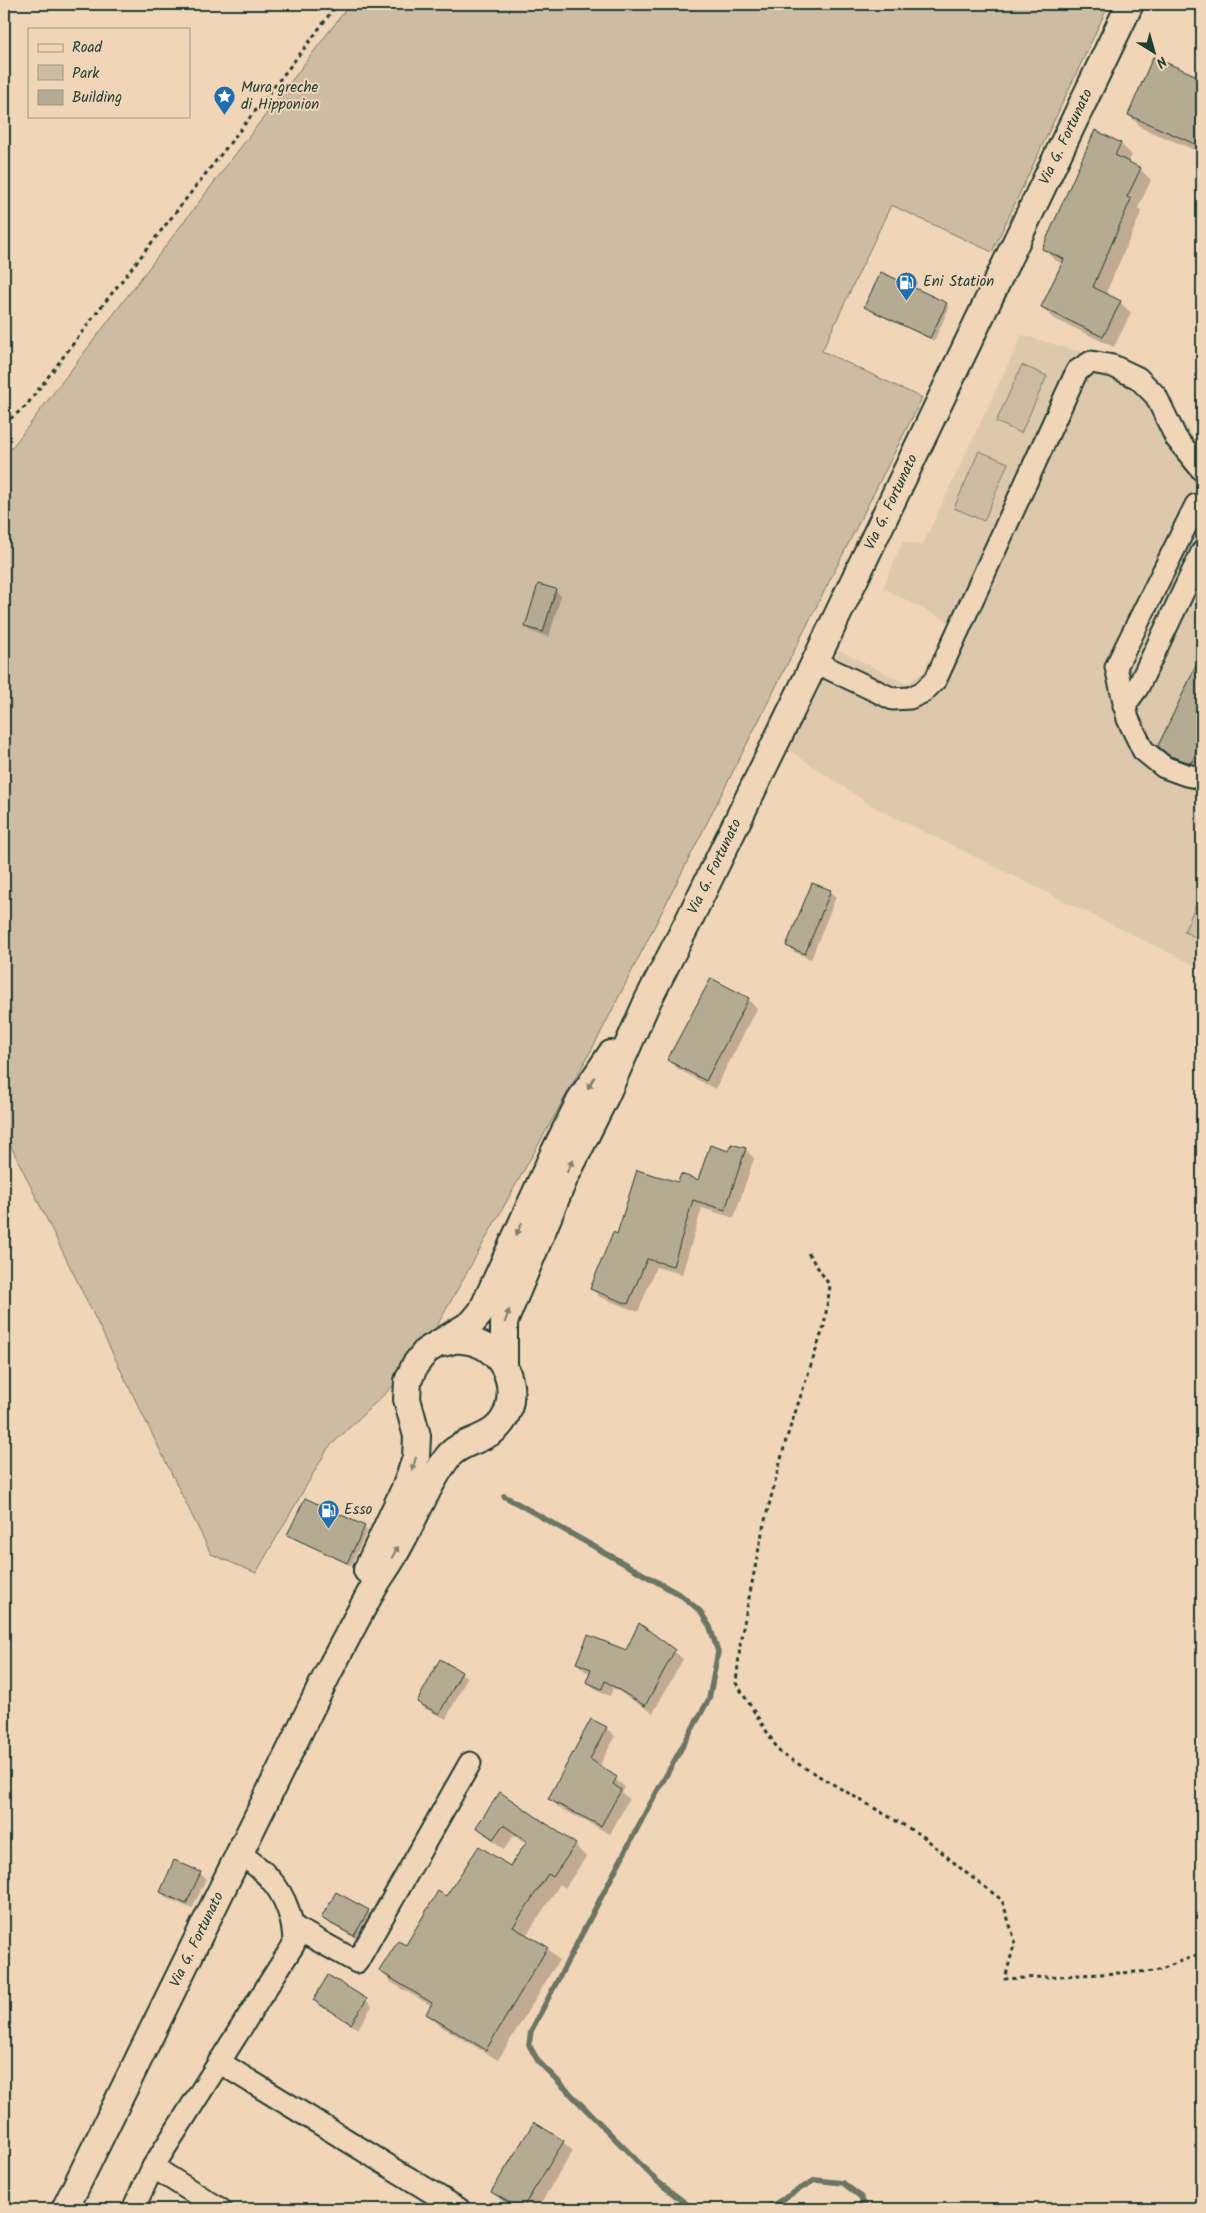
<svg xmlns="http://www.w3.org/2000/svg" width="1206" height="2213" font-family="Kalam,sans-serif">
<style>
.built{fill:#dec8ac}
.green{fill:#cebca2;stroke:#767c6b}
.shadow{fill:#0003}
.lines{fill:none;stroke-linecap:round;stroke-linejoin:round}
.stream{stroke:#6b7463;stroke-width:5.5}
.building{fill:#b5ab93;stroke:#1f3d34}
.minor-casing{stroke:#1f3d34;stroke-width:25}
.major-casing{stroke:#1f3d34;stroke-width:30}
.path{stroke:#1f3d34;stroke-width:3;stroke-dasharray:4 4;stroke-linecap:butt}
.minor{stroke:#f0d5b7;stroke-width:21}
.major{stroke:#f0d5b7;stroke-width:26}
.oneway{fill:#7d816f}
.labels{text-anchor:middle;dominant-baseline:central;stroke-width:4;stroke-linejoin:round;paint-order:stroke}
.poi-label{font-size:15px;fill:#1f3d34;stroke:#f0d5b7;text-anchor:start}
.street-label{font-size:15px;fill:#1f3d34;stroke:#f0d5b7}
</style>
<rect width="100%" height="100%" fill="#f0d5b7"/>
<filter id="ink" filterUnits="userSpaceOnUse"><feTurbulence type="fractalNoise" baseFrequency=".02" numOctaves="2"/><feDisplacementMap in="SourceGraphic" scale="10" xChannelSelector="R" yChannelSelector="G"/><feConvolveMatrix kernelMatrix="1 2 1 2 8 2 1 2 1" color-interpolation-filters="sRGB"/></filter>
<g filter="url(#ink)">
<!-- built -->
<path class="built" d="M 1022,335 L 1151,372 L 1202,451 L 1202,969 L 872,806 L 789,750 L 839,650 L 906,684 L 923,673 L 949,622 L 883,588 L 903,541 L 922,546 Z"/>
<!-- green -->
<g class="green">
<path d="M 350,4 L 1109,4 L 992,252 L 891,205 L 822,351 L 922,398 L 598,1038 L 415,1365 L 328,1448 L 256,1573 L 211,1554 L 4,1132 L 4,456 L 7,454 Z"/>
<path d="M 1022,365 L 1047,376 L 1021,433 L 996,422 Z"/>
<path d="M 979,451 L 1008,463 L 984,521 L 954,508 Z"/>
<path d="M 1202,891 L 1202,940 L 1184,932 Z"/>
</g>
<!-- shadow -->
<g class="shadow">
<path d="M 1154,58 L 1202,79 L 1202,153 L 1142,128 L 1129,115 Z"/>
<path d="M 1096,132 L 1121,144 L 1132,155 L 1128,163 L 1140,169 L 1151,180 L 1138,208 L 1142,211 L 1105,295 L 1120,302 L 1131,313 L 1114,347 L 1053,318 L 1042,307 L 1063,264 L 1055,260 L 1044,249 Z"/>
<path d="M 946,304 L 949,308 L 934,341 L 869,310 L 865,307 Z"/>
<path d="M 555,590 L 561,596 L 549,637 L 532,632 L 526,626 Z"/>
<path d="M 1202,656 L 1202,769 L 1181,765 L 1160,746 Z"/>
<path d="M 830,891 L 836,897 L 811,959 L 794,952 L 788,946 Z"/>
<path d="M 748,999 L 757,1009 L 715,1089 L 678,1069 L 669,1060 Z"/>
<path d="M 745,1149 L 754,1158 L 734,1218 L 702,1208 L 682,1274 L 656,1267 L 638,1312 L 600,1297 L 591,1288 L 618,1235 L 679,1184 L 699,1181 L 730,1153 Z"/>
<path d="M 364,1527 L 367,1531 L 351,1566 L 289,1535 Z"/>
<path d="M 627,1651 L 674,1651 L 683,1659 L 653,1713 L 613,1688 L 610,1696 L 596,1690 L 588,1681 L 591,1673 L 585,1671 L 577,1663 Z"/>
<path d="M 461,1673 L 467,1678 L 446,1719 L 424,1708 L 418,1702 Z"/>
<path d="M 606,1728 L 615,1736 L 599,1767 L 625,1787 L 622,1793 L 629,1799 L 610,1834 L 558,1807 L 550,1798 Z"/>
<path d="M 501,1794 L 575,1845 L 586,1857 L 565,1888 L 560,1884 L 526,1936 L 547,1948 L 559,1960 L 498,2060 L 439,2025 L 427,2014 L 432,2006 L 392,1983 L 381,1971 L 406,1947 L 446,1898 L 510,1868 L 527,1844 L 514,1835 L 504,1850 L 477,1827 Z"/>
<path d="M 200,1873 L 206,1879 L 192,1909 L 167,1898 L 161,1892 Z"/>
<path d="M 368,1911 L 374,1917 L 360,1941 L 328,1923 L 322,1917 Z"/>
<path d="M 314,2000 L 366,2000 L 372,2006 L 358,2029 L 320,2006 Z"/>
<path d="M 563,2142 L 573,2151 L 537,2209 L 516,2209 L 502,2201 L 493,2192 Z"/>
</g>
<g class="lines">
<!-- stream -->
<g class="stream">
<path d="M 504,1496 L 682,1596 L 700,1611 L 710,1627 L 718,1652 L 709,1699 L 649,1806 L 531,2031 L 529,2045 L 538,2061 L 658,2182 L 693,2209"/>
<path d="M 766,2209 L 815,2180 L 843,2183 L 860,2196 L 867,2209"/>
</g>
</g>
<!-- building -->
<g class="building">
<path d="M 1153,57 L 1202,78 L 1202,147 L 1128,115 Z"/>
<path d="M 1095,130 L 1121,143 L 1115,155 L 1141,168 L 1127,197 L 1131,199 L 1093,287 L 1121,301 L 1103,337 L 1041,307 L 1064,259 L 1042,249 Z"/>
<path d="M 881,272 L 947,303 L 930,338 L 864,307 Z"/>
<path d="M 538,584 L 556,589 L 543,632 L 525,627 Z"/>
<path d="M 1202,653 L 1202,740 L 1191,763 L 1170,756 L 1158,746 Z"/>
<path d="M 812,883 L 831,890 L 805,954 L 786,946 Z"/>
<path d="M 711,978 L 749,998 L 706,1081 L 667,1060 Z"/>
<path d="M 731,1144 L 746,1148 L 725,1210 L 693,1200 L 673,1266 L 647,1259 L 628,1304 L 590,1289 L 613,1232 L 617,1234 L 637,1170 L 678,1182 L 681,1174 L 698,1180 L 710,1145 L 729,1151 Z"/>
<path d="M 305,1498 L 365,1526 L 347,1563 L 287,1535 Z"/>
<path d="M 639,1623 L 675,1650 L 645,1706 L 605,1681 L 602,1689 L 586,1682 L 591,1669 L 576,1663 L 588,1635 L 626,1650 Z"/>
<path d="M 440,1659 L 462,1672 L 439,1714 L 417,1702 Z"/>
<path d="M 591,1719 L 607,1727 L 590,1759 L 617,1777 L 613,1784 L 621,1790 L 601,1826 L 548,1799 Z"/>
<path d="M 500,1792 L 576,1844 L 553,1877 L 548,1874 L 513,1927 L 548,1947 L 486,2050 L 426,2014 L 432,2003 L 379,1971 L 398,1941 L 406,1945 L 438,1891 L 446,1896 L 479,1846 L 510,1866 L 527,1841 L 503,1825 L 493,1839 L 476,1827 Z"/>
<path d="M 174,1860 L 201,1872 L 186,1904 L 160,1892 Z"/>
<path d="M 336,1892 L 369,1910 L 354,1936 L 321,1918 Z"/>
<path d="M 328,1975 L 367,1999 L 351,2024 L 313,2000 Z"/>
<path d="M 534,2122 L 564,2141 L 522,2209 L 520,2209 L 491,2192 Z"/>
</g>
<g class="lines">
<defs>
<g id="minor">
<path d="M 1196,505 L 1116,667 L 1128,719 L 1143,750 L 1164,767 L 1186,775 L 1202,778"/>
<path d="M 815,662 L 893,699 L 910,698 L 923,692 L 936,679 L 1077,371 L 1091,362 L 1113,366 L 1138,378 L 1156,396 L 1176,438 L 1202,470"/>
<path d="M 1124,706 L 1138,687 L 1202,552"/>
<path d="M 294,1927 L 357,1962 L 470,1763"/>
<path d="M 219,2062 L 459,2209"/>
<path d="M 153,2167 L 220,2209"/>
<path d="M 133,2209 L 153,2167 L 294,1944 C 294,1922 286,1896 270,1879 C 262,1869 250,1861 240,1853"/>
</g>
<g id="major">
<path id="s1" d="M 504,1364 L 504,1322 L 564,1179 L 606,1095 L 648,1000 L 688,922 L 815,662 L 1130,4"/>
<path d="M 367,1570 L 406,1486 L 416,1458 L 417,1436 L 407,1399 L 408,1381 L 415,1365 L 426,1351 L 472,1323 L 482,1311 L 555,1151 L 582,1097 L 611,1054"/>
<path id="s2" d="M 65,2209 L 329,1671 C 344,1643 358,1615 374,1587 C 380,1576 388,1566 394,1555 C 413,1523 425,1488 447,1458 C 462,1437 497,1443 508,1410 C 518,1376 497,1342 461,1340 C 455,1339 448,1342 442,1343"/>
</g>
</defs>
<!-- minor casing -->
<use href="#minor" class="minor-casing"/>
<!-- major casing -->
<use href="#major" class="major-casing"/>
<!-- path -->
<g class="path">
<path d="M 4,424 L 26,406 L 98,311 L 310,41 L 337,4"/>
<path d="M 808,1253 L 830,1286 L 824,1326 L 786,1440 L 763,1528 L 741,1638 L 736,1683 L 781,1754 L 924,1837 L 965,1872 L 1002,1900 L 1015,1941 L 1005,1979 L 1156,1971 L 1202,1953"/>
</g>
<!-- minor -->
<use href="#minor" class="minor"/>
<!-- major -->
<use href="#major" class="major"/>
</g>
<!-- one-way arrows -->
<defs><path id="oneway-solid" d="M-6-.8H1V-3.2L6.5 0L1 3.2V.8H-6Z" transform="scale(1.25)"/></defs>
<g class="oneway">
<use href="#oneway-solid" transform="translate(591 1083) rotate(121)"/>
<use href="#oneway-solid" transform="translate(570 1166) rotate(-64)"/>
<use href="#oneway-solid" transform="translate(519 1229) rotate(115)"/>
<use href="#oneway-solid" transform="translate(507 1316) rotate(-71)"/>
<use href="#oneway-solid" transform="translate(414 1464) rotate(107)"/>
<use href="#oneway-solid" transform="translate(395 1552) rotate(-61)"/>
</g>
</g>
<!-- icons -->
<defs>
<symbol id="sight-pin" viewBox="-11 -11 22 30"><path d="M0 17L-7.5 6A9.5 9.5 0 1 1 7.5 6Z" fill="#1f6fb2" stroke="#f0d5b7"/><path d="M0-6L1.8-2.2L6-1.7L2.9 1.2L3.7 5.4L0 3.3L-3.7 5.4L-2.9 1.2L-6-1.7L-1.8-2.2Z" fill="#fff"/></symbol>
<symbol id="fuel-pin" viewBox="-11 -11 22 30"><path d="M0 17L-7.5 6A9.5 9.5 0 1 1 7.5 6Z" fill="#1f6fb2" stroke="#f0d5b7"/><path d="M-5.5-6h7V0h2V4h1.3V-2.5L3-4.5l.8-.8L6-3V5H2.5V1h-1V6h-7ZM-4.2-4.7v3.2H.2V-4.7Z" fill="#fff"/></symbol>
</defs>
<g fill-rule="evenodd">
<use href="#sight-pin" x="212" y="84" width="25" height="34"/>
<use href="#fuel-pin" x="894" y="270" width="25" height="34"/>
<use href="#fuel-pin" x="316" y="1498" width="25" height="34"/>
</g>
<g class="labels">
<!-- poi labels -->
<g class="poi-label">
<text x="241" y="88">Mura greche<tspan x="241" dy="17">di Hipponion</tspan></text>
<text x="923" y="282">Eni Station</text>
<text x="344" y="1510">Esso</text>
</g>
<!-- street labels -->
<g class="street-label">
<text stroke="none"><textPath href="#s1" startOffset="1354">Via G. Fortunato</textPath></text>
<text stroke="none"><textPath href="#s1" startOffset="949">Via G. Fortunato</textPath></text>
<text stroke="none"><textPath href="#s1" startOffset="544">Via G. Fortunato</textPath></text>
<text stroke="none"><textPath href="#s2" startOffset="300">Via G. Fortunato</textPath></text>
</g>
</g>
<!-- margin -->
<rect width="1206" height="2213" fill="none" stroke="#f0d5b7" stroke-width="20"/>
<rect x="10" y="10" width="1186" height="2193" fill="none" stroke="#1f3d34" stroke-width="2" filter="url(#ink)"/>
<!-- legend -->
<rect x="28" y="28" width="162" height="90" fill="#f0d5b7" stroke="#9c9883"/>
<rect x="38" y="44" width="25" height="8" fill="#f0d5b7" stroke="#9c9883"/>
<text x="72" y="52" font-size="15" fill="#1f3d34">Road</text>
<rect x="38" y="65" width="25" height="15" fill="#cebca2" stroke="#9c9883"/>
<text x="72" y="78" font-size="15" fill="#1f3d34">Park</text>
<rect x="38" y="90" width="25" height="15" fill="#b5ab93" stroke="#9c9883"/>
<text x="72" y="102" font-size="15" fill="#1f3d34">Building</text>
<!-- north arrow -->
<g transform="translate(1154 52) rotate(143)" stroke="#f0d5b7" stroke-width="4" paint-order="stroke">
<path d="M0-4L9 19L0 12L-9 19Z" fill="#1f3d34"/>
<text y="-8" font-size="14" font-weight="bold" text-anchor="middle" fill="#1f3d34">N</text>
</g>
</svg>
